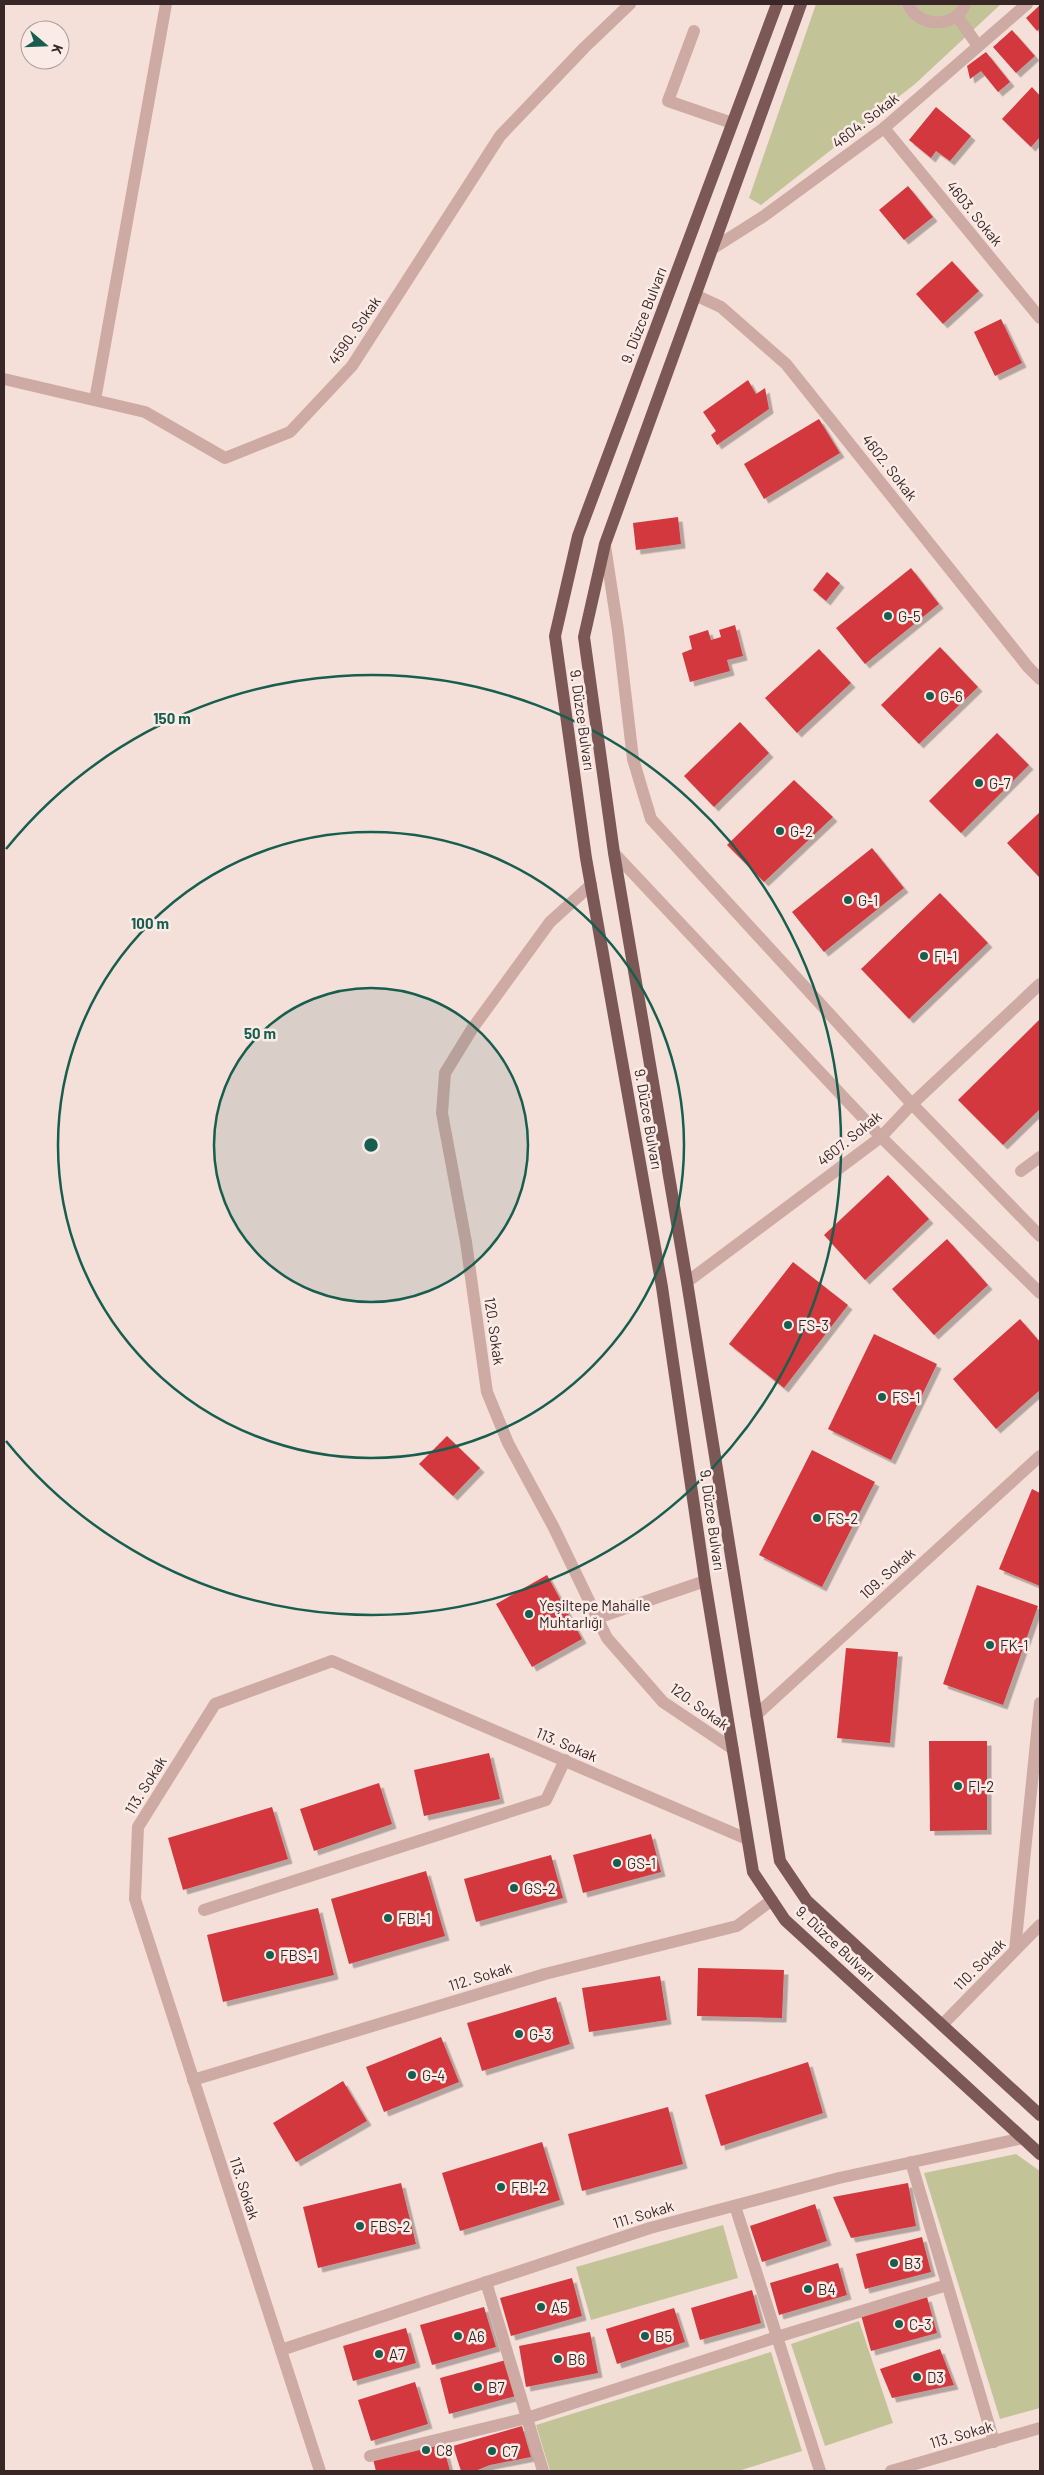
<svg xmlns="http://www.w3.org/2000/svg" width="1044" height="2475" font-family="Barlow,sans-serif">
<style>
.green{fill:#c2c498}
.building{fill:#d2393e;filter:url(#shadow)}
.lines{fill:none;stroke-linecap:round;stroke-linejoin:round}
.minor{stroke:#cdaba4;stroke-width:12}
.major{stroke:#7b5856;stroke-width:12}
.ring{fill:none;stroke:#185e4f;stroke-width:2.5}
.poi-dot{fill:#185e4f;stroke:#fbebe6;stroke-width:2}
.labels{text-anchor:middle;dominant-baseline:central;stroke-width:5;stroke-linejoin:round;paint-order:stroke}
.street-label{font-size:15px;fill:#382726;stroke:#fbebe6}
.poi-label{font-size:15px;fill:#382726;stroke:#fbebe6;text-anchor:start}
.centre{fill:#185e4f;stroke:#fbebe6;stroke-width:2.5}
.ring-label{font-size:15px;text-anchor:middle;font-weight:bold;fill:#185e4f;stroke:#fbebe6;stroke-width:5;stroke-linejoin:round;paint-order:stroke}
</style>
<defs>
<filter id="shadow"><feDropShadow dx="4.5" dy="4.5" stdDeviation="0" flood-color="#0004"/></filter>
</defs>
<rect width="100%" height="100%" fill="#f4e0d9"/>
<!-- green -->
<g class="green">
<path d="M 816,4 L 1001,4 L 915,84 L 761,205 L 749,198 Z"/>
<path d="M 1016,2154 L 1040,2171 L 1040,2408 L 1000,2419 L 924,2173 Z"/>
<path d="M 723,2225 L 738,2278 L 591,2320 L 576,2267 Z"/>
<path d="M 859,2321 L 893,2423 L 825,2446 L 791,2344 Z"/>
<path d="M 771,2352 L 802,2451 L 738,2471 L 550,2471 L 536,2425 Z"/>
</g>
<!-- building -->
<g class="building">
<path d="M 1040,5 L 1040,28 L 1037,31 L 1026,18 Z"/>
<path d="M 1012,30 L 1035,56 L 1016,73 L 993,47 Z"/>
<path d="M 986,52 L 1010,82 L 998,92 L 981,71 L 970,79 L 967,66 Z"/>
<path d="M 1032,87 L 1040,96 L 1040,137 L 1031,147 L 1002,119 Z"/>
<path d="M 936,107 L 971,136 L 950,161 L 936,151 L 931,158 L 909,140 Z"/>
<path d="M 908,186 L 933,217 L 904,240 L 879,210 Z"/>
<path d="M 952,261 L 979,291 L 943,324 L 916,294 Z"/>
<path d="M 1001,319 L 1022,363 L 995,376 L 974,332 Z"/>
<path d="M 748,380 L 756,394 L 765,388 L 769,409 L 717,445 L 711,435 L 716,431 L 703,412 Z"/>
<path d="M 819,419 L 840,453 L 764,499 L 744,464 Z"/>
<path d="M 678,517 L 681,544 L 636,550 L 633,523 Z"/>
<path d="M 911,568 L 939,604 L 865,664 L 836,628 Z"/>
<path d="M 827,572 L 840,583 L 826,601 L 813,590 Z"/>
<path d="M 735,625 L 743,656 L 727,660 L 730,671 L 690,682 L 682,653 L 692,649 L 689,636 L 708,630 L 711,640 L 721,637 L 719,630 Z"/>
<path d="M 940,647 L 978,687 L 919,744 L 881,705 Z"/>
<path d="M 819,649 L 851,683 L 797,733 L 765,698 Z"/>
<path d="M 740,722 L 769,753 L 714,807 L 684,776 Z"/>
<path d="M 997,733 L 1029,765 L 961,833 L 929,801 Z"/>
<path d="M 794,780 L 833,817 L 764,882 L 727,845 Z"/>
<path d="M 1040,812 L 1040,878 L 1007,843 Z"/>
<path d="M 872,848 L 904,888 L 824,952 L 792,912 Z"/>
<path d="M 940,893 L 988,943 L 909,1019 L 861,969 Z"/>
<path d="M 1039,1020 L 1040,1109 L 1003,1145 L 958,1100 Z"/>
<path d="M 888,1175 L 929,1219 L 865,1280 L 824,1235 Z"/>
<path d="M 947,1239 L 988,1285 L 934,1335 L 892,1289 Z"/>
<path d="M 793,1262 L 848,1305 L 784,1388 L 729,1344 Z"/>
<path d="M 1020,1319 L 1040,1342 L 1040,1390 L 996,1429 L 953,1379 Z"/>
<path d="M 874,1334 L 937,1364 L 891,1460 L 828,1429 Z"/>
<path d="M 447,1436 L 480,1468 L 453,1496 L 419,1464 Z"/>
<path d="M 812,1450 L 875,1482 L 822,1587 L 759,1555 Z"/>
<path d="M 1032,1489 L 1040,1493 L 1040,1586 L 999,1569 Z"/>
<path d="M 547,1575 L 582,1639 L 532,1667 L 496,1604 Z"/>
<path d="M 977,1585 L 1038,1606 L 1003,1705 L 943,1684 Z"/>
<path d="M 846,1648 L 898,1652 L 890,1743 L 837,1738 Z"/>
<path d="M 929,1741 L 987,1741 L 987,1830 L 930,1831 Z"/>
<path d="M 489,1753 L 500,1799 L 424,1816 L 414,1770 Z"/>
<path d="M 379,1783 L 392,1824 L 314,1851 L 300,1809 Z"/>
<path d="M 272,1807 L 288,1859 L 183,1890 L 168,1838 Z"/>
<path d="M 651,1834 L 661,1872 L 583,1893 L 573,1855 Z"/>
<path d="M 551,1855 L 563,1898 L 476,1922 L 464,1879 Z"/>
<path d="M 426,1871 L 445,1936 L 349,1964 L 331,1899 Z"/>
<path d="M 318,1908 L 334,1975 L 223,2002 L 207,1935 Z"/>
<path d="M 698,1968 L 784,1970 L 782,2018 L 697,2016 Z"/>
<path d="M 660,1976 L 667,2020 L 589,2032 L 582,1988 Z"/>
<path d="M 556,1997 L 570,2044 L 482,2071 L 467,2023 Z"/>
<path d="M 441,2037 L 459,2082 L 384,2112 L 366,2067 Z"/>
<path d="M 808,2062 L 823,2113 L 721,2146 L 705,2095 Z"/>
<path d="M 343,2081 L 367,2121 L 296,2162 L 273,2123 Z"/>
<path d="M 668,2107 L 683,2164 L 582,2191 L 568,2134 Z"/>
<path d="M 542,2142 L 560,2200 L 460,2231 L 442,2173 Z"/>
<path d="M 401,2183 L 416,2244 L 318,2268 L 303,2207 Z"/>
<path d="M 908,2183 L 916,2226 L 851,2238 L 833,2197 Z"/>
<path d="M 815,2204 L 827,2241 L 762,2262 L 750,2226 Z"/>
<path d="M 922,2237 L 931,2272 L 865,2289 L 856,2254 Z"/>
<path d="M 838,2263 L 847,2295 L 779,2315 L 770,2283 Z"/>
<path d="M 572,2278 L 582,2316 L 511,2336 L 500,2298 Z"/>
<path d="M 752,2290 L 761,2323 L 700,2340 L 691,2308 Z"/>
<path d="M 927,2297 L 937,2333 L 871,2351 L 861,2315 Z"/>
<path d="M 484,2307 L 496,2347 L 432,2365 L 420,2325 Z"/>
<path d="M 674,2308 L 685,2342 L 617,2364 L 606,2329 Z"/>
<path d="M 406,2328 L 416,2363 L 353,2381 L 343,2346 Z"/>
<path d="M 590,2332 L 598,2373 L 526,2387 L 519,2346 Z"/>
<path d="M 940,2349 L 954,2385 L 892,2398 L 880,2369 Z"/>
<path d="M 506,2360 L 516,2396 L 449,2414 L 440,2378 Z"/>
<path d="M 415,2382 L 428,2424 L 371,2441 L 358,2400 Z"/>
<path d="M 522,2426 L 531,2457 L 490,2465 L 475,2471 L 461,2471 L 453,2446 Z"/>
<path d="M 442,2441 L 450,2471 L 376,2471 L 373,2459 Z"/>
</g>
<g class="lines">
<!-- minor -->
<g class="minor">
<path d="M 908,4 C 918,28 956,29 965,4"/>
<path d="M 957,16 L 978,46"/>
<path d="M 694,31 L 668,101 L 732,123"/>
<path d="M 884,128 L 1040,318"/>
<path d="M 712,249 L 764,216 L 884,128 L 1027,4"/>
<path d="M 695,295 L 721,307 L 786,364 L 1028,667 L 1040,679"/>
<path d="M 4,379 L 145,412 L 225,458 L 290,432 L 352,366 L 500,136 L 584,48 L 630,4"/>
<path d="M 95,400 L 166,4"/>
<path d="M 605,546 L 618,631 L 633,759 L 651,819 L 912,1104 L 1040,1236"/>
<path d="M 614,853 L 881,1137 L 1040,1293"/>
<path d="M 591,885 L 550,922 L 472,1029 L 445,1073 L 442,1113 L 466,1242 L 487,1392 L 508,1443 L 553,1526 L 607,1638 L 663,1702 L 733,1749"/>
<path d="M 1021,1171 L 1040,1157"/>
<path d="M 687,1282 L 881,1137 L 912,1104 L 1040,984"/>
<path d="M 597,1618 L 705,1581"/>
<path d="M 756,1715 L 1040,1456"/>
<path d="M 204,1910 L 546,1800 L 565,1760"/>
<path d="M 1015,1950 L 1040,1703"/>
<path d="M 942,2025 L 1040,1925"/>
<path d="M 193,2080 L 545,1974 L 737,1926 L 772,1900"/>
<path d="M 911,2162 L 994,2442"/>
<path d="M 735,2206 L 820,2471"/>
<path d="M 486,2282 L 543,2471"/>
<path d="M 281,2350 L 650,2228 L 839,2178 L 1023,2138"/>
<path d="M 370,2456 L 527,2418 L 777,2337 L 947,2285"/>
<path d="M 320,2471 L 135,1899 L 138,1827 L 215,1704 L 332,1661 L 747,1839"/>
<path d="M 891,2471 L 1040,2428"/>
</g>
<!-- major -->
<g class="major">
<path d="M 777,4 L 578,536 L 555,636 L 586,858 L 662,1287 L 705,1581 L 753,1872 L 785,1920 L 1040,2154"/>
<path d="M 801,4 L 605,544 L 584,637 L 614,853 L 687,1282 L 780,1861 L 807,1901 L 1040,2115"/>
</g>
</g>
<!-- distance rings -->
<circle cx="371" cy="1145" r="157" fill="#185e4f" fill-opacity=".12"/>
<g class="ring">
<circle cx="371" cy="1145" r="157"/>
<circle cx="371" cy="1145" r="313"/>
<path d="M6 849A470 470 0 1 1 6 1441"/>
</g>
<!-- markers -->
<g class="poi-dot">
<circle cx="888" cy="616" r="5"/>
<circle cx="930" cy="696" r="5"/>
<circle cx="979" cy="783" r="5"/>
<circle cx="780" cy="831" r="5"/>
<circle cx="848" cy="900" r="5"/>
<circle cx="924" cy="956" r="5"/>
<circle cx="788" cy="1325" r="5"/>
<circle cx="882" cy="1397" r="5"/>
<circle cx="817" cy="1518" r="5"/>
<circle cx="529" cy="1614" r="5"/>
<circle cx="990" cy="1645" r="5"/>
<circle cx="958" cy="1786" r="5"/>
<circle cx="617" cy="1863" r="5"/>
<circle cx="514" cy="1888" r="5"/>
<circle cx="388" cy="1918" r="5"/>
<circle cx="270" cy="1955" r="5"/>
<circle cx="519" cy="2034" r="5"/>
<circle cx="412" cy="2075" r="5"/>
<circle cx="501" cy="2187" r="5"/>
<circle cx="360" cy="2226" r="5"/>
<circle cx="894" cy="2263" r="5"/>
<circle cx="808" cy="2289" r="5"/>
<circle cx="541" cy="2307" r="5"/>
<circle cx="899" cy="2324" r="5"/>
<circle cx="458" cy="2336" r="5"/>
<circle cx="645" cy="2336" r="5"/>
<circle cx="379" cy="2354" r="5"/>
<circle cx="558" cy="2359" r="5"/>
<circle cx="917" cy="2377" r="5"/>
<circle cx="478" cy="2387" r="5"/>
<circle cx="426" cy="2450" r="5"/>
<circle cx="492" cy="2451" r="5"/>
</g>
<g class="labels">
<!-- street labels -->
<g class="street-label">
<text transform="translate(865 120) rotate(-38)">4604. Sokak</text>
<text transform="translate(975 213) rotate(51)">4603. Sokak</text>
<text transform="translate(643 315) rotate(-69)">9. Düzce Bulvarı</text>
<text transform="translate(354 330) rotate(-55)">4590. Sokak</text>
<text transform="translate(890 467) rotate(52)">4602. Sokak</text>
<text transform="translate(583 720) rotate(82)">9. Düzce Bulvarı</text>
<text transform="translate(649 1119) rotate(80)">9. Düzce Bulvarı</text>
<text transform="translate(849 1138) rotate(-39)">4607. Sokak</text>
<text transform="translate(495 1331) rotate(82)">120. Sokak</text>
<text transform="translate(713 1520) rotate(82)">9. Düzce Bulvarı</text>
<text transform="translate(887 1573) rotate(-42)">109. Sokak</text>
<text transform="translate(700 1706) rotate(36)">120. Sokak</text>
<text transform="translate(567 1744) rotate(23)">113. Sokak</text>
<text transform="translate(145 1785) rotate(-58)">113. Sokak</text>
<text transform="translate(836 1943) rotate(43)">9. Düzce Bulvarı</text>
<text transform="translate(979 1964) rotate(-45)">110. Sokak</text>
<text transform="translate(480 1976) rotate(-17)">112. Sokak</text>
<text transform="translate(245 2188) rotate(72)">113. Sokak</text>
<text transform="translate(643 2214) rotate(-17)">111. Sokak</text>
<text transform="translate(961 2434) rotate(-16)">113. Sokak</text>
</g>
<!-- poi labels -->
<g class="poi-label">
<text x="898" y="616">G-5</text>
<text x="940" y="696">G-6</text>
<text x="989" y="783">G-7</text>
<text x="790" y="831">G-2</text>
<text x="858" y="900">G-1</text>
<text x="934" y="956">FI-1</text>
<text x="798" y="1325">FS-3</text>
<text x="892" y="1397">FS-1</text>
<text x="827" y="1518">FS-2</text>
<text x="539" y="1605">Yeşiltepe Mahalle<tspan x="539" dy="17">Muhtarlığı</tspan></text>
<text x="1000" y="1645">FK-1</text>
<text x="968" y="1786">FI-2</text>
<text x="627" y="1863">GS-1</text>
<text x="524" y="1888">GS-2</text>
<text x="398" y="1918">FBI-1</text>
<text x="280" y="1955">FBS-1</text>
<text x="529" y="2034">G-3</text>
<text x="422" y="2075">G-4</text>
<text x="511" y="2187">FBI-2</text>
<text x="370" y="2226">FBS-2</text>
<text x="904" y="2263">B3</text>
<text x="818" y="2289">B4</text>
<text x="551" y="2307">A5</text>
<text x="909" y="2324">C-3</text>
<text x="468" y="2336">A6</text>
<text x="655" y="2336">B5</text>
<text x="389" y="2354">A7</text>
<text x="568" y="2359">B6</text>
<text x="927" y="2377">D3</text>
<text x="488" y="2387">B7</text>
<text x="436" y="2450">C8</text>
<text x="502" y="2451">C7</text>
</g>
</g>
<circle cx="371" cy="1145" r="8" class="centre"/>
<g class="ring-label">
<text x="172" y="724">150 m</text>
<text x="150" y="929">100 m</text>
<text x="260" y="1039">50 m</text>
</g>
<!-- border -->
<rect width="1044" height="2475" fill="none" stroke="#382726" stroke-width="10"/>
<!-- north arrow -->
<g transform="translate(45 45) rotate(109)"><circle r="24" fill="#fbebe6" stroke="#ad9d99"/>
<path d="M0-4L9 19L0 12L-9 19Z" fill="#185e4f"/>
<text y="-8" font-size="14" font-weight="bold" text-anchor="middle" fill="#382726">K</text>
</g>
</svg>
